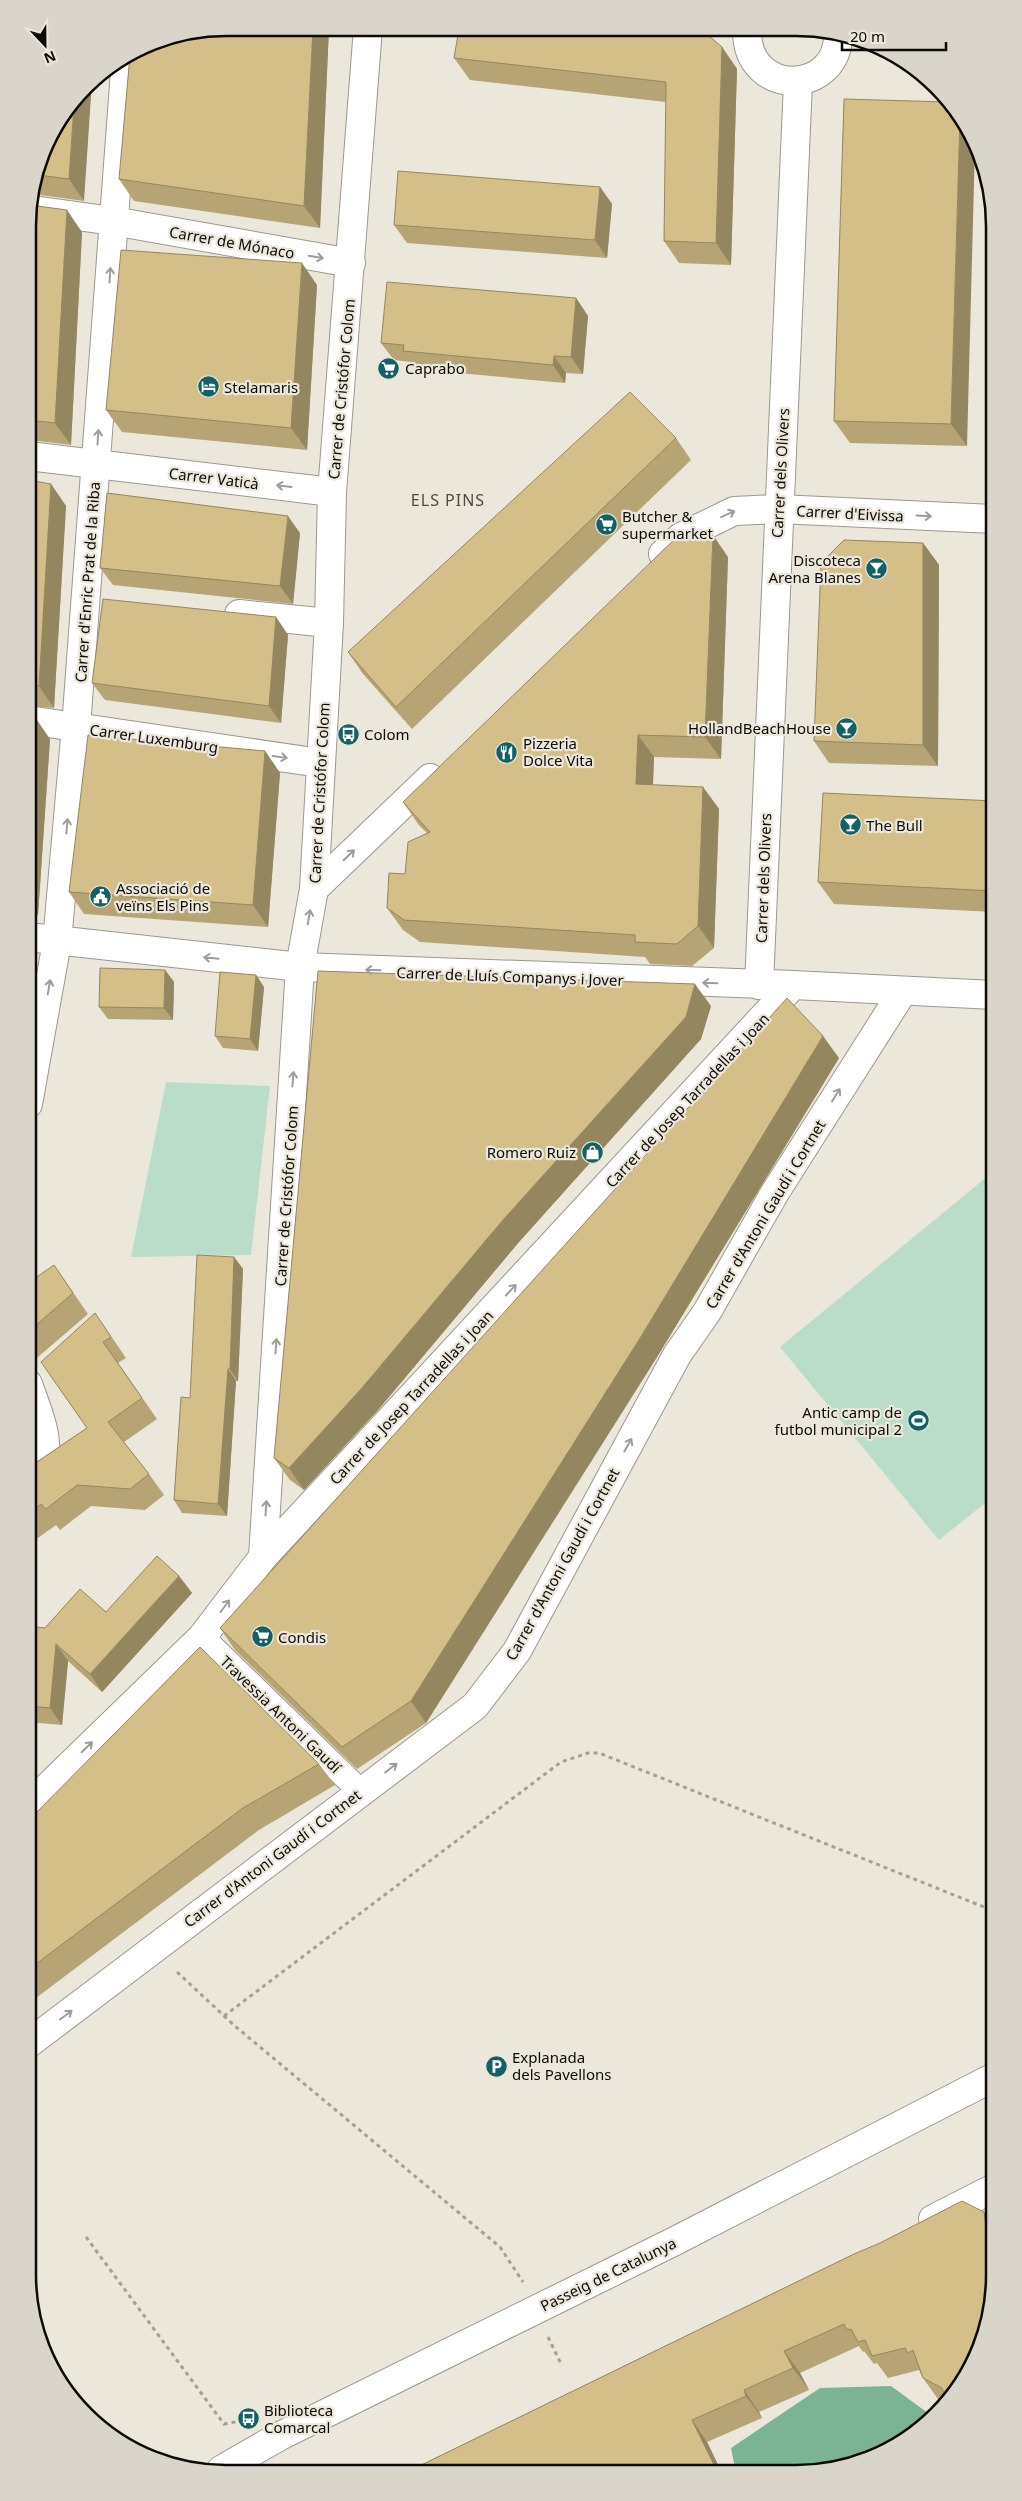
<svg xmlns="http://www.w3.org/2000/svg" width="1022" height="2501" font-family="'Noto Sans',sans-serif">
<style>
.green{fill:#baddc9}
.forest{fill:#7bb495}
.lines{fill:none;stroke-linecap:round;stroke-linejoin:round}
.pedestrian-casing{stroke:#9c988c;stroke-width:26}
.minor-casing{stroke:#9c988c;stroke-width:30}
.tertiary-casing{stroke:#9c988c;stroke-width:30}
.path{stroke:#a4a096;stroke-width:3;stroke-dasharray:4 4;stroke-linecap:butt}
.pedestrian{stroke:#fff;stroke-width:24}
.minor{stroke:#fff;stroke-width:28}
.tertiary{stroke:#fff;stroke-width:28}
.wall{fill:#b6a475}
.shaded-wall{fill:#94865f}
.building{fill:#d4bf88;stroke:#94865f}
.oneway{stroke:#9e9d9c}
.labels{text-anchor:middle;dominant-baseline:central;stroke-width:4.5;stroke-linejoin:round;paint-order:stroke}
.street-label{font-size:15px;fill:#0d0b07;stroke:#ece7db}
.poi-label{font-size:15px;fill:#0d0b07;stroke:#ece7db;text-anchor:start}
.neighbourhood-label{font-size:16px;letter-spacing:1px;fill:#4e4a40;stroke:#ece7db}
.rim{fill:none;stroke:#0d0b07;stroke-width:2.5}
</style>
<rect width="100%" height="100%" fill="#ece7db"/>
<!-- green -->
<g class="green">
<path d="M 166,1082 L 270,1086 L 251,1255 L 131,1257 Z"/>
<path d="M 994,1171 L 994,1496 L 939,1540 L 780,1347 Z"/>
</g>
<!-- forest -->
<path class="forest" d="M 891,2386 L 932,2416 L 906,2440 L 847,2467 L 796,2473 L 736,2473 L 731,2448 L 820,2388 Z"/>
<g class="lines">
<defs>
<path id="pedestrian" d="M 202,1637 L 360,1791"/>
<g id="minor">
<path d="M 747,31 C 747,99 841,95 838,32"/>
<path d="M 33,210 L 113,221 L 351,263"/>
<path d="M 28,456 L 332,492"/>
<path d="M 663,554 L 681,537 L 734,511 L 778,509 L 994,519"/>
<path d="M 239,614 L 329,623"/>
<path d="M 28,720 L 320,763"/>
<path d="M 314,889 L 430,778"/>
<path d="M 28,937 L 300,967 L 793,985 L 994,995"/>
<path d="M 759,985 L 798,82"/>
<path d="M 28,1104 L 57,942 L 76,727 L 126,58"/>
<path d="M 28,1479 C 31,1476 38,1473 40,1469 C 54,1444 36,1408 28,1384"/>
<path d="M 263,1557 L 300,967 L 314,889 L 329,623 L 332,492 L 368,28"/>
<path d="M 28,1806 L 202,1637 L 263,1557 L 793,985"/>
<path d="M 28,2044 L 475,1706 L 517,1651 L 677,1355 L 707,1312 L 774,1194 L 903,991"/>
<path d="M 933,2219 L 994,2188"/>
</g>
<path id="tertiary" d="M 221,2470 L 280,2436 L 673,2242 L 994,2077"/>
</defs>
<!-- pedestrian casing -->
<use href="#pedestrian" class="pedestrian-casing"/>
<!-- minor casing -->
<use href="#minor" class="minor-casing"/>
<!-- tertiary casing -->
<use href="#tertiary" class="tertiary-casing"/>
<!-- path -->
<g class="path">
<path d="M 177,1972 L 236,2027 L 500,2247 L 523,2282"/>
<path d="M 224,2016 L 561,1762 L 588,1753 L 599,1753 L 994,1911"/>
<path d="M 86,2237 L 224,2424 L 240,2421"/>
<path d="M 548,2337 L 562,2366"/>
</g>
<!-- pedestrian -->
<use href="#pedestrian" class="pedestrian"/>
<!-- minor -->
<use href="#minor" class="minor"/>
<!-- tertiary -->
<use href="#tertiary" class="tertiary"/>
</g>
<!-- wall -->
<g class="wall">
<path d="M 226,28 L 329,28 L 320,228 L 134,201 L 119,179 Z"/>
<path d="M 722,47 L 737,69 L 731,265 L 679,263 L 664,241 L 666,102 L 470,80 L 454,58 Z"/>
<path d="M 844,99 L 967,446 L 850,443 L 834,421 Z"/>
<path d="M 48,138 L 84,201 L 33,194 Z"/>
<path d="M 600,187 L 612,204 L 607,258 L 407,243 L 394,225 Z"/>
<path d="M 28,213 L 82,232 L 71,445 L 30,440 L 28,441 Z"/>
<path d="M 317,285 L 307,450 L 122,432 L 106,410 Z"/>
<path d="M 576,298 L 588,316 L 583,374 L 566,373 L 565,383 L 416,369 L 411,362 L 394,360 L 381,343 Z"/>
<path d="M 676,438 L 691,460 L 412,729 L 363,674 L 348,652 Z"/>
<path d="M 28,480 L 51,484 L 66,506 L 54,708 L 28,706 Z"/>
<path d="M 300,533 L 293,604 L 113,585 L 100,568 Z"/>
<path d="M 923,543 L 939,565 L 938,766 L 829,763 L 814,741 Z"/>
<path d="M 728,557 L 721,759 L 654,757 L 653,785 L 703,787 L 719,809 L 714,948 L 692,966 L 650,964 L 645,957 L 420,942 L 403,930 L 387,908 L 427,833 L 418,824 L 403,802 Z"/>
<path d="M 276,617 L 288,635 L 281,723 L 105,700 L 92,683 Z"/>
<path d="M 28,716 L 50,739 L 38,915 L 28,914 Z"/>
<path d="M 265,751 L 280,773 L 268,927 L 84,914 L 69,892 Z"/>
<path d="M 994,801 L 994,912 L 834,904 L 818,882 Z"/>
<path d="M 165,970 L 174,982 L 173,1020 L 108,1019 L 99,1007 Z"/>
<path d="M 256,975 L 264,987 L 258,1051 L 223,1048 L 215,1036 Z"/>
<path d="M 711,1006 L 701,1039 L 519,1242 L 378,1410 L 304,1490 L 290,1480 L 274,1458 Z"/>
<path d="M 839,1058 L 657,1357 L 426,1723 L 357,1769 L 235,1650 L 220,1628 Z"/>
<path d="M 234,1257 L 243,1269 L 238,1381 L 236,1381 L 227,1516 L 182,1513 L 174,1500 L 190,1398 Z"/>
<path d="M 54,1265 L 88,1314 L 38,1357 L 28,1347 L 28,1276 L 31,1281 Z"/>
<path d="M 95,1313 L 126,1358 L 118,1363 L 157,1419 L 124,1442 L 149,1474 L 164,1495 L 145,1510 L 91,1506 L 60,1530 L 56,1525 L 28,1545 L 28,1468 L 87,1428 Z"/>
<path d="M 179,1576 L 192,1593 L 102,1692 L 68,1661 L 62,1725 L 28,1722 L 28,1626 L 45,1628 L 106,1612 Z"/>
<path d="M 319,1764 L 335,1785 L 259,1830 L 28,2004 L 28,1821 Z"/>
<path d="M 854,2254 L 953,2396 L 945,2403 L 938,2399 L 923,2378 L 919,2370 L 888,2378 L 877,2363 L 874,2364 L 864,2351 L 863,2352 L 859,2346 L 800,2373 L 809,2390 L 759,2412 L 762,2418 L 707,2442 L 722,2473 L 409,2471 Z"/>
</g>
<!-- shaded-wall -->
<g class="shaded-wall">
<path d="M 313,28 L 329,28 L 320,228 L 304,206 Z"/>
<path d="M 722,47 L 737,69 L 731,265 L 716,243 Z"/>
<path d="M 92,81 L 84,201 L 69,179 L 74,105 Z"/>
<path d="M 960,117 L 968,127 L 975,145 L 967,446 L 951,424 Z"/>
<path d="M 600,187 L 612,204 L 607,258 L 595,240 Z"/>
<path d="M 67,210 L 82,232 L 71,445 L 55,423 Z"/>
<path d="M 302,263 L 317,285 L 307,450 L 291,428 Z"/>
<path d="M 576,298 L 588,316 L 583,374 L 571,357 Z"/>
<path d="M 554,356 L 566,373 L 565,383 L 553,365 Z"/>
<path d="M 51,484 L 66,506 L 54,708 L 39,686 Z"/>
<path d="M 288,516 L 300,533 L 293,604 L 280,586 Z"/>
<path d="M 713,535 L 728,557 L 721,759 L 705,737 Z"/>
<path d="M 923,543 L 939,565 L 938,766 L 923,745 Z"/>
<path d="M 276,617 L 288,635 L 281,723 L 269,706 Z"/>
<path d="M 35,717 L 50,739 L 38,915 L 28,900 L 28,817 Z"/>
<path d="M 638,735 L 654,757 L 652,806 L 636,784 Z"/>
<path d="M 265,751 L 280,773 L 268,927 L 253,905 Z"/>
<path d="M 703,787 L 719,809 L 714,948 L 698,926 Z"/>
<path d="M 165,970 L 174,982 L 173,1020 L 164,1008 Z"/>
<path d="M 256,975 L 264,987 L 258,1051 L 250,1039 Z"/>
<path d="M 695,984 L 711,1006 L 701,1039 L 519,1242 L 378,1410 L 304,1490 L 289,1468 Z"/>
<path d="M 823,1036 L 839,1058 L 657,1357 L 426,1723 L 411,1701 Z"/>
<path d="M 234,1257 L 243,1269 L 238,1381 L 230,1369 Z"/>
<path d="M 228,1369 L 236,1381 L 227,1516 L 218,1504 Z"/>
<path d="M 179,1576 L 192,1593 L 102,1692 L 90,1674 Z"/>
<path d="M 56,1644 L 68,1661 L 62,1725 L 50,1708 Z"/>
<path d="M 984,2212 L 994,2227 L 994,2284 Z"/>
<path d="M 784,2351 L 800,2373 L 809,2390 L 793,2368 Z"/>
<path d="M 744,2390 L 759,2412 L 762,2418 L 746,2396 Z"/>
<path d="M 692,2420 L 707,2442 L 722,2473 L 718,2473 Z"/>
</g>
<!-- building -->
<g class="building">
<path d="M 226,28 L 313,28 L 304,206 L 119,179 L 130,55 L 150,43 Z"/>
<path d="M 459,29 L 702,30 L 722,47 L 716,243 L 664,241 L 666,82 L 454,58 Z"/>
<path d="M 844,99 L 948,102 L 960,117 L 951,424 L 834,421 Z"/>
<path d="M 74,105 L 69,179 L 38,175 L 48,138 Z"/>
<path d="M 398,171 L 600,187 L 595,240 L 394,225 Z"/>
<path d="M 30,205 L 67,210 L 55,423 L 28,420 L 28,213 Z"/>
<path d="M 121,250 L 302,263 L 291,428 L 106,410 Z"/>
<path d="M 387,282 L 576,298 L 571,357 L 554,356 L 553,365 L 403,351 L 404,345 L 381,343 Z"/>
<path d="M 630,392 L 676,438 L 396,707 L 348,652 Z"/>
<path d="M 28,480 L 51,484 L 39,686 L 28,685 Z"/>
<path d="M 107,493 L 288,516 L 280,586 L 100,568 Z"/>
<path d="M 684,530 L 713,535 L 705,737 L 638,735 L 636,784 L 703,787 L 698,926 L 677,944 L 635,942 L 635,935 L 404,920 L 387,908 L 389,873 L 405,874 L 408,842 L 430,832 L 403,802 Z"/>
<path d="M 844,540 L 923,543 L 923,745 L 814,741 L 821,563 Z"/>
<path d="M 103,599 L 276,617 L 269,706 L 92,683 Z"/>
<path d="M 28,716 L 35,717 L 28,817 Z"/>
<path d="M 88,735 L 265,751 L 253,905 L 69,892 Z"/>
<path d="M 823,793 L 994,801 L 994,891 L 818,882 Z"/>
<path d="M 100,968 L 165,970 L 164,1008 L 99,1007 Z"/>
<path d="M 318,971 L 695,984 L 686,1017 L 503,1220 L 362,1388 L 289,1468 L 274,1458 Z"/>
<path d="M 220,972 L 256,975 L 250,1039 L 215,1036 Z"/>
<path d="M 787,998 L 823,1036 L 642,1335 L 411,1701 L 342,1747 L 220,1628 Z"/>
<path d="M 197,1255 L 234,1257 L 230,1369 L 228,1369 L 218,1504 L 174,1500 L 181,1397 L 190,1398 Z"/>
<path d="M 54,1265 L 73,1293 L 28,1332 L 28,1276 L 31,1281 Z"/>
<path d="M 95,1313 L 111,1337 L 103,1342 L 142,1398 L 108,1422 L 149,1474 L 130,1489 L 77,1485 L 46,1509 L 41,1504 L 28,1514 L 28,1468 L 87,1428 L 41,1362 Z"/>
<path d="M 157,1556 L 179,1576 L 90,1674 L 56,1644 L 50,1708 L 28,1706 L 28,1626 L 45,1628 L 80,1589 L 106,1612 Z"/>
<path d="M 200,1647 L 319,1764 L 243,1808 L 28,1970 L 28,1821 Z"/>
<path d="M 962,2201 L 984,2212 L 994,2288 L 979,2351 L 953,2396 L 947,2402 L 942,2388 L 923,2378 L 913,2350 L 908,2353 L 905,2348 L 872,2356 L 865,2340 L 858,2342 L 851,2329 L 847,2330 L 844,2324 L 784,2351 L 793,2368 L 744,2390 L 746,2396 L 692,2420 L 718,2473 L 672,2473 L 671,2470 L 666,2473 L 409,2471 L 854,2254 L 880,2243 Z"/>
</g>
<!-- one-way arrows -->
<defs><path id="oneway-shaft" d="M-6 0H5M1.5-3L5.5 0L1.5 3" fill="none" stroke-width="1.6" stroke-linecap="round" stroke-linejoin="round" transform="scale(1.25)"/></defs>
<g class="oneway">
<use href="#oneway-shaft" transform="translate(316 257) rotate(10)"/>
<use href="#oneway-shaft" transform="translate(110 275) rotate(-86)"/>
<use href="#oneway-shaft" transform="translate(98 437) rotate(-86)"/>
<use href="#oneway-shaft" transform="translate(284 486) rotate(-173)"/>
<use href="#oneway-shaft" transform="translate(728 514) rotate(-24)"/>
<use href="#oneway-shaft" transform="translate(924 516) rotate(3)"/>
<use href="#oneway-shaft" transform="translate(280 757) rotate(8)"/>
<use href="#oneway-shaft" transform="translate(67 826) rotate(-85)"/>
<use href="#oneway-shaft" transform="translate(349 855) rotate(-44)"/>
<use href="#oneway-shaft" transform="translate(309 917) rotate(-80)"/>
<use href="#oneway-shaft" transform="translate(211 958) rotate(-174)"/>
<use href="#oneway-shaft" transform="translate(373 970) rotate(-178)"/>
<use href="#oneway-shaft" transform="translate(710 983) rotate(-178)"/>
<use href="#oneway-shaft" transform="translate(49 987) rotate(-80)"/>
<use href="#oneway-shaft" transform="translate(293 1079) rotate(-86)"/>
<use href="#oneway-shaft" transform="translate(836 1095) rotate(-58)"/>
<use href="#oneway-shaft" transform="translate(511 1290) rotate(-47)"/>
<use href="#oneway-shaft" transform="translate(276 1346) rotate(-86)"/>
<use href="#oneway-shaft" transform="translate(628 1445) rotate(-61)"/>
<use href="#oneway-shaft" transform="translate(266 1508) rotate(-86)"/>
<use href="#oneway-shaft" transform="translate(225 1606) rotate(-53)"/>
<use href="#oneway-shaft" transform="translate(87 1747) rotate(-44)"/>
<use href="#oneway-shaft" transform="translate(391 1768) rotate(-37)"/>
<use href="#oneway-shaft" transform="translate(66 2015) rotate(-37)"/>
</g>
<!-- icons -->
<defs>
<symbol id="supermarket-disc" viewBox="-11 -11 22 22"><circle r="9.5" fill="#116167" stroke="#ece7db"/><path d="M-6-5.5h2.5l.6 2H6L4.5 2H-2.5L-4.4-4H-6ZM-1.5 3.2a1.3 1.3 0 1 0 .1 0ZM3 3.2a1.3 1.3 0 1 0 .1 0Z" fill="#fff"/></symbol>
<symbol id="hotel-disc" viewBox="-11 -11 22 22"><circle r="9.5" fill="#116167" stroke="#ece7db"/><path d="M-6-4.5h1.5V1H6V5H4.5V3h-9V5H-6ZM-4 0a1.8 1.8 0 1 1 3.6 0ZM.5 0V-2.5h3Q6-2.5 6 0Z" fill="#fff"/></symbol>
<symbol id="bar-disc" viewBox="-11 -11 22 22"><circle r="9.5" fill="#116167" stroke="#ece7db"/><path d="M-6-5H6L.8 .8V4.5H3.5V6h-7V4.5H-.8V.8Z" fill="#fff"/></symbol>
<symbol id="bus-disc" viewBox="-11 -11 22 22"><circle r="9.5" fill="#116167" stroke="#ece7db"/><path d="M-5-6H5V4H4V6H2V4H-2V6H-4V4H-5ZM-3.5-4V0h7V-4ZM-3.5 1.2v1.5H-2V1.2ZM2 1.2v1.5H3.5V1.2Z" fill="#fff"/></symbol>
<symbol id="restaurant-disc" viewBox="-11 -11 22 22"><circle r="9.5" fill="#116167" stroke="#ece7db"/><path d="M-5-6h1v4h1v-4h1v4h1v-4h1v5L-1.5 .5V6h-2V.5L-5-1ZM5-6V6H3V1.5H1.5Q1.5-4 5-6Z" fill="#fff"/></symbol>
<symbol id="civic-disc" viewBox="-11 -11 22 22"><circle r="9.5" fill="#116167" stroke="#ece7db"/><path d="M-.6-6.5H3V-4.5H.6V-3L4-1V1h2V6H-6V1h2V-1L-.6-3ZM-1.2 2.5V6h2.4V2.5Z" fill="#fff"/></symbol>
<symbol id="shop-disc" viewBox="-11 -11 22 22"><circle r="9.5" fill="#116167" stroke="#ece7db"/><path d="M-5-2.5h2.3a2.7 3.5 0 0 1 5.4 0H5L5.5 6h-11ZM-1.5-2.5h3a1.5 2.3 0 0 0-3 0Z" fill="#fff"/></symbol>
<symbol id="stadium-disc" viewBox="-11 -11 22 22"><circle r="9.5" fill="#116167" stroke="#ece7db"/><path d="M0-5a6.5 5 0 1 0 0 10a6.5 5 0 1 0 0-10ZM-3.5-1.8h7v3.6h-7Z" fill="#fff"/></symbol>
<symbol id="parking-disc" viewBox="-11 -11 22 22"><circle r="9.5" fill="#116167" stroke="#ece7db"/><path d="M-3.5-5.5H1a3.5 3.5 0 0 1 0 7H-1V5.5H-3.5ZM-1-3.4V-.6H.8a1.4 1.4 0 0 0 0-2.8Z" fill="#fff"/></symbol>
</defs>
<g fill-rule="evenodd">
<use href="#supermarket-disc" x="376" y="356" width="25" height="25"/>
<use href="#hotel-disc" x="196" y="374" width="25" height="25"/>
<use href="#supermarket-disc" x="594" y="512" width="25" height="25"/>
<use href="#bar-disc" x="864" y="556" width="25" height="25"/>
<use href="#bar-disc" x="834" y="716" width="25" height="25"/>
<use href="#bus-disc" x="336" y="722" width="25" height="25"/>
<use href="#restaurant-disc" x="494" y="740" width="25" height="25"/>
<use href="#bar-disc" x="838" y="812" width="25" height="25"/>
<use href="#civic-disc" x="88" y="884" width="25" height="25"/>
<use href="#shop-disc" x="580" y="1140" width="25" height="25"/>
<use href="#stadium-disc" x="906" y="1408" width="25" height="25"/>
<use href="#supermarket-disc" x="250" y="1624" width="25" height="25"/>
<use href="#parking-disc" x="484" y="2054" width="25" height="25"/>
<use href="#bus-disc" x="236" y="2406" width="25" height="25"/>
</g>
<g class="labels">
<!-- street labels -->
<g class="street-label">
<text transform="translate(232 242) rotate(10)">Carrer de Mónaco</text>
<text transform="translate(341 389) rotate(-85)">Carrer de Cristófor Colom</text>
<text transform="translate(780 473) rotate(-87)">Carrer dels Olivers</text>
<text transform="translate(214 478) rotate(7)">Carrer Vaticà</text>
<text transform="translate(850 513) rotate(3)">Carrer d'Eivissa</text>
<text transform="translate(87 582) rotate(-86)">Carrer d'Enric Prat de la Riba</text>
<text transform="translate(154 738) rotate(8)">Carrer Luxemburg</text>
<text transform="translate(319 793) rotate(-87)">Carrer de Cristófor Colom</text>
<text transform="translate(763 878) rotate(-88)">Carrer dels Olivers</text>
<text transform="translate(510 976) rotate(2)">Carrer de Lluís Companys i Jover</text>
<text transform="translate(687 1100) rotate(-47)">Carrer de Josep Tarradellas i Joan</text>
<text transform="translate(286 1196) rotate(-86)">Carrer de Cristófor Colom</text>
<text transform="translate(765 1214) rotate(-59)">Carrer d'Antoni Gaudí i Cortnet</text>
<text transform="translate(411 1397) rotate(-47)">Carrer de Josep Tarradellas i Joan</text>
<text transform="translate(562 1564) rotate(-61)">Carrer d'Antoni Gaudí i Cortnet</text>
<text transform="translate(281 1714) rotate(44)">Travessia Antoni Gaudí</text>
<text transform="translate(272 1858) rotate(-37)">Carrer d'Antoni Gaudí i Cortnet</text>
<text transform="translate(608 2274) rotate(-26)">Passeig de Catalunya</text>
</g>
<!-- poi labels -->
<g class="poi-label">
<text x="405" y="368">Caprabo</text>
<text x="224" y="387">Stelamaris</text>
<text x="622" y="516">Butcher &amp;<tspan x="622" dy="17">supermarket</tspan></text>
<text x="861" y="560" text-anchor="end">Discoteca<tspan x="861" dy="17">Arena Blanes</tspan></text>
<text x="831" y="728" text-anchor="end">HollandBeachHouse</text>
<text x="364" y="734">Colom</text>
<text x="523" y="743">Pizzeria<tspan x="523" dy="17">Dolce Vita</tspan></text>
<text x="866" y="825">The Bull</text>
<text x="116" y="888">Associació de<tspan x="116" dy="17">veïns Els Pins</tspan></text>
<text x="576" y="1152" text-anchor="end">Romero Ruiz</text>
<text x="902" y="1412" text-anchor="end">Antic camp de<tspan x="902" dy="17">futbol municipal 2</tspan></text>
<text x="278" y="1637">Condis</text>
<text x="512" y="2057">Explanada<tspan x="512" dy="17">dels Pavellons</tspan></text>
<text x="264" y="2410">Biblioteca<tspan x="264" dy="17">Comarcal</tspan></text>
</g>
<!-- neighbourhood labels -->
<g class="neighbourhood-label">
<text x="448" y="500">ELS PINS</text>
</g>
</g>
<!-- crop -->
<path d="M0 0H1022V2501H0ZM226 36H796A190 190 0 0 1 986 226V2275A190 190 0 0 1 796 2465H226A190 190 0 0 1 36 2275V226A190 190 0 0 1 226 36Z" fill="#dad5ca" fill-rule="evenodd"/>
<path class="rim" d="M226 36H796A190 190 0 0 1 986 226V2275A190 190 0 0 1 796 2465H226A190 190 0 0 1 36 2275V226A190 190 0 0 1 226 36Z"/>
<!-- north arrow -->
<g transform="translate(45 45) rotate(158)" stroke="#ece7db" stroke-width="4" paint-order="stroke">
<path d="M0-4L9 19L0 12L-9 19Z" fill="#0d0b07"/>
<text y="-8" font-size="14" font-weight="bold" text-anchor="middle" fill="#0d0b07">N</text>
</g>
<!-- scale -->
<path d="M842 42v8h104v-8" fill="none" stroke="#0d0b07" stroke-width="2.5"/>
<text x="850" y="42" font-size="15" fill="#0d0b07" stroke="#ece7db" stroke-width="4" paint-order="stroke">20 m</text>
</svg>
